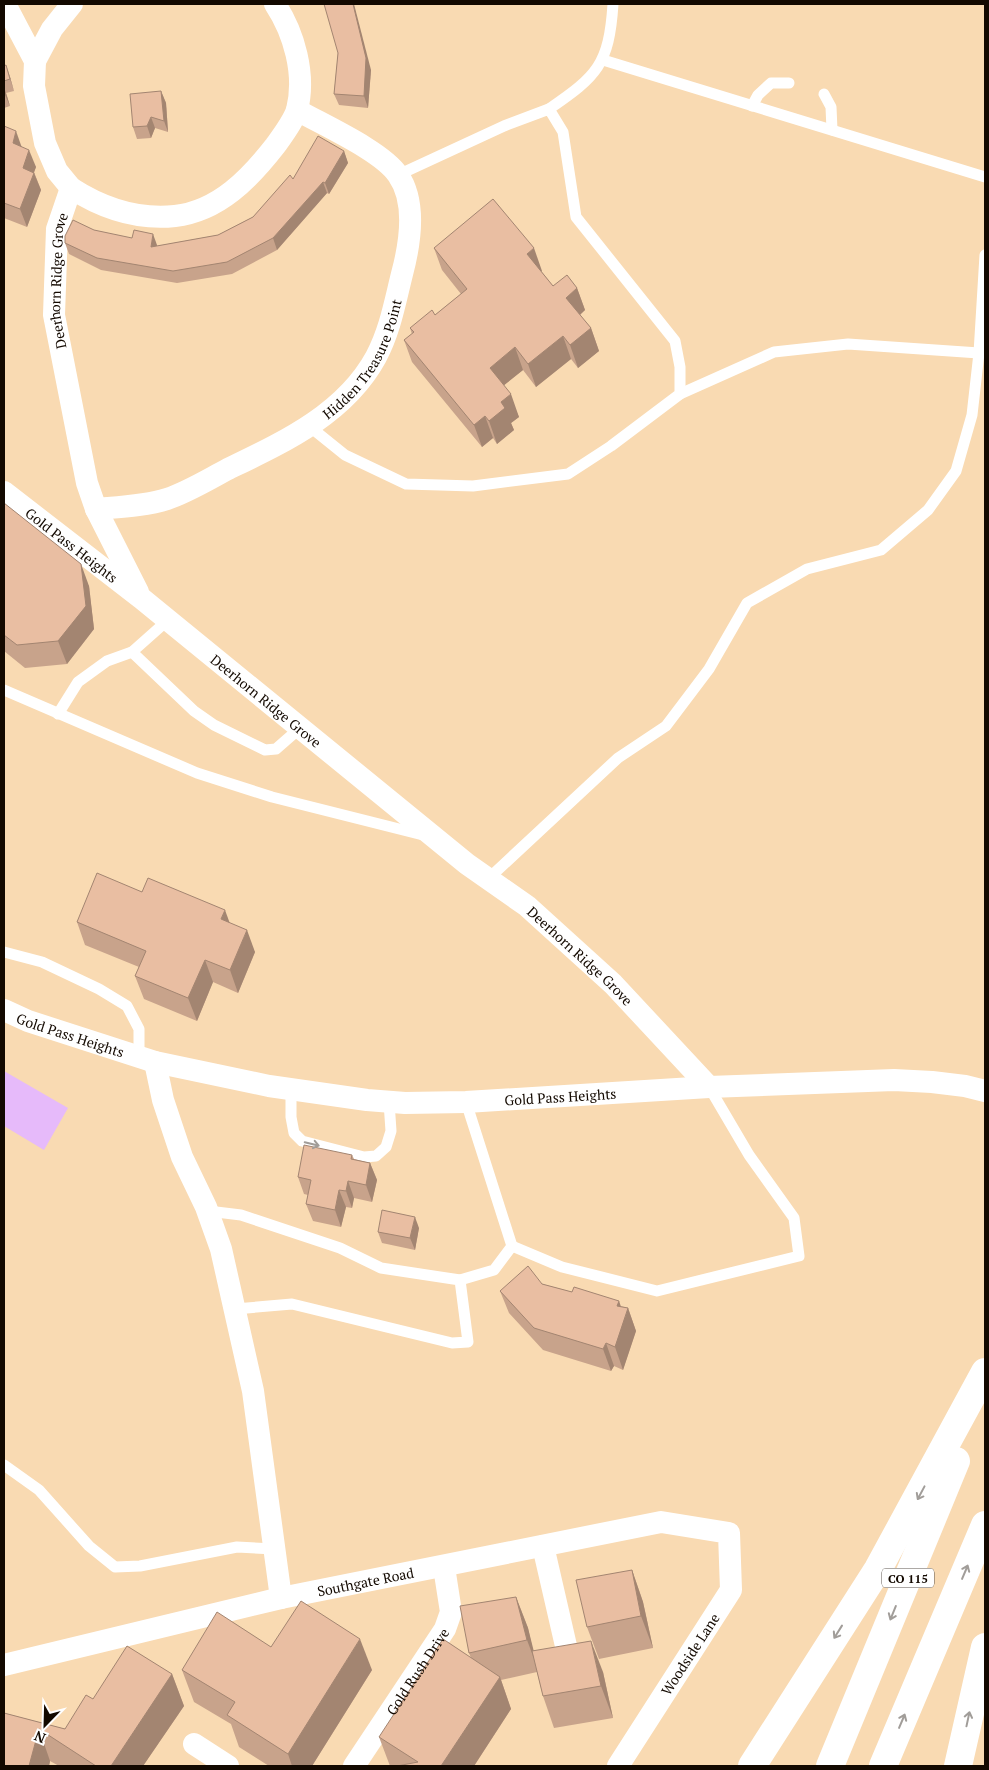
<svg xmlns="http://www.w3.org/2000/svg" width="989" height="1770" font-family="'PT Serif',serif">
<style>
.green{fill:#e6bafa}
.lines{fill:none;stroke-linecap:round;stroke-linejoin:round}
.service{stroke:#fff;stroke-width:11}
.minor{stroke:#fff;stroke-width:22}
.trunk{stroke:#fff;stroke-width:28}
.wall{fill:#c8a38b}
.shaded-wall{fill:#a38571}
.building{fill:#e9bea2;stroke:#a38571}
.oneway{stroke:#a19d99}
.labels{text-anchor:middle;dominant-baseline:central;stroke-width:4;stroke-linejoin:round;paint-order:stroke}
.shield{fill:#fff;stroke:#5a534c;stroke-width:1}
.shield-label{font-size:12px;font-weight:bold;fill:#130900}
.street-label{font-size:14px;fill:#130900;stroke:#fff}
</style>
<rect width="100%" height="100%" fill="#f9dab2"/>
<!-- green -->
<path class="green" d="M 4,1071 L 68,1108 L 44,1150 L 4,1126 Z"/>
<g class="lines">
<!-- service -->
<g class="service">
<path d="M 603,60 L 985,177"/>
<path d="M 824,94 L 831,107 L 832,130"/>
<path d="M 752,106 L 758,95 L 771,83 L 789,83"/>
<path d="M 549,109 C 597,76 609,65 613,4"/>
<path d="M 680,394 L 774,352 L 848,344 L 979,353"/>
<path d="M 309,426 L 345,455 L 406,484 L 473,486 L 568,474 L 611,446 L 680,394 L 680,367 L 675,341 L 576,217 L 563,132 L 549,109 L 504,126 L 398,175"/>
<path d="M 168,620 L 132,652 L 194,711 L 214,725 L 265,750 L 276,749 L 300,728"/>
<path d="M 4,690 L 197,773 L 272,797 L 423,835"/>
<path d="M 58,714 L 78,682 L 107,661 L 132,652"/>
<path d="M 488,879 L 618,758 L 666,726 L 709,669 L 747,603 L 807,569 L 881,550 L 928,510 L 956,471 L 972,415 L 979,353 L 985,255"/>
<path d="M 4,952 L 42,962 L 99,989 L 127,1006 L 139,1029 L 139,1058"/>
<path d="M 291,1089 L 291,1117 L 294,1133 L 302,1141 L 364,1157 L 376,1156 L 386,1147 L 391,1131 L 389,1102"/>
<path d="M 208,1211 L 241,1215 L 340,1248 L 381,1268 L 460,1280 L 468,1342 L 452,1343 L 292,1304 L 235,1309"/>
<path d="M 512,1246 L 562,1267 L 657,1291 L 799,1256 L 794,1218 L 749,1155 L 709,1087"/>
<path d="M 460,1280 L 494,1270 L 512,1246 L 466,1102"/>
<path d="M 4,1465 L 39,1490 L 89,1546 L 115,1567 L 140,1566 L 237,1547 L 275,1549"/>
</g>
<!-- minor -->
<g class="minor">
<path d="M 5,4 L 35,61 L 34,86 L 45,143 L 57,171 L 71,188"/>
<path d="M 35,61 L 52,29 L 72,4"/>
<path id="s1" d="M 4,492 L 141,598 L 467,864 L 527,906 L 613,984 L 709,1087"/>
<path id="s2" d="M 96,509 C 119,507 146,506 167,499 C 188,492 209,479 228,469 C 284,442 345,414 376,357 C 390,331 395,302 402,274 C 410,244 417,202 398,175 C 382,151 323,125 297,110"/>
<path id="s3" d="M 138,592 L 96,509 L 87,483 L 54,315 L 57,229 L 71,188 C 102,208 137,220 175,216 C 219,211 250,178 275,146 C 283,135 293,122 297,110 C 306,74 294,33 275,4"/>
<path id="s4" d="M 4,1010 L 28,1021 L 155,1062 L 269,1086 L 367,1100 L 405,1103 L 466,1102 L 709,1087 L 894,1080 L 932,1082 L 965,1086 L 985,1091"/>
<path d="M 155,1062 L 163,1100 L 182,1157 L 206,1207 L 221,1249 L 253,1391 L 281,1598"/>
<path d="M 543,1546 L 569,1659"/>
<path id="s5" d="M 4,1665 L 281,1598 L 661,1522 L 729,1533 L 731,1590 L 618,1766"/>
<path d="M 194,1744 L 228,1766"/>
<path id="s6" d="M 354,1766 L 445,1629 L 451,1612 L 444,1567"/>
</g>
<!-- trunk -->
<g class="trunk">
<path d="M 752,1766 L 878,1569 L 985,1372"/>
<path d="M 830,1766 L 956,1461"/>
<path d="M 883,1766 L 985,1525"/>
<path d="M 958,1766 L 985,1647"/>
</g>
</g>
<!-- wall -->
<g class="wall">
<path d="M 338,53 L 371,70 L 368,108 L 339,105 L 334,94 Z"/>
<path d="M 4,66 L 10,77 L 14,91 L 6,93 L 10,106 L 4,108 Z"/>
<path d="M 161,91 L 166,103 L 168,132 L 155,128 L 151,138 L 137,139 L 133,127 Z"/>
<path d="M 4,126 L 22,147 L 36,167 L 34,172 L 41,190 L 27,227 L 4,218 Z"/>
<path d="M 344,151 L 348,163 L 329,194 L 327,193 L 277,250 L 232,274 L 177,283 L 101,270 L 69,254 L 65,243 L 94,230 L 157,246 L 218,235 L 253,217 L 293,179 Z"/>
<path d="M 434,248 L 542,271 L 541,271 L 553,286 L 577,288 L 585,310 L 580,315 L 591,328 L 599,351 L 578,368 L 571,359 L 536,387 L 523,370 L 504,385 L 519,417 L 511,423 L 514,430 L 497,444 L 493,438 L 482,447 L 412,362 L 404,340 L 412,334 L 410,328 L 435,315 L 461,294 L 442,270 Z"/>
<path d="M 4,503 L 89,586 L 94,629 L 67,664 L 25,668 L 4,651 Z"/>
<path d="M 142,892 L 230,923 L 255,952 L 238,993 L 213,982 L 197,1021 L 144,999 L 135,976 L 139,967 L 85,945 L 77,922 Z"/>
<path d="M 352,1155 L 354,1159 L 370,1163 L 377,1180 L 372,1202 L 354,1198 L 352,1208 L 346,1207 L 341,1227 L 313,1221 L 306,1204 L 308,1195 L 304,1194 L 298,1177 Z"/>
<path d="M 419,1228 L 415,1250 L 382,1243 L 378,1232 Z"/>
<path d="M 542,1284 L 572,1292 L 619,1301 L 620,1306 L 628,1308 L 636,1331 L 623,1370 L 614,1366 L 611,1371 L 543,1350 L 509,1313 L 500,1291 Z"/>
<path d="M 632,1570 L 643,1602 L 653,1648 L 599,1659 L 587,1627 Z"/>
<path d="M 516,1597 L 528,1628 L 533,1651 L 603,1672 L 613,1718 L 554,1728 L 543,1696 L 537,1672 L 501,1680 L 511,1709 L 474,1766 L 390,1766 L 379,1737 L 471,1658 L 469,1653 Z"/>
<path d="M 271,1647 L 372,1670 L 312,1766 L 269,1766 L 239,1747 L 231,1724 L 194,1702 L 182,1670 Z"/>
<path d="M 172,1674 L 184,1706 L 143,1766 L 59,1766 L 50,1761 L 49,1766 L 4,1766 L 4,1713 L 65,1729 L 93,1699 Z"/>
</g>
<!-- shaded-wall -->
<g class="shaded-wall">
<path d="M 353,4 L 354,4 L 371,70 L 368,108 L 364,96 Z"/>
<path d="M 6,65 L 10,77 L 14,91 L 10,79 Z"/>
<path d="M 4,87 L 6,93 L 10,106 L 5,95 Z"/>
<path d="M 161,91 L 166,103 L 168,132 L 164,121 Z"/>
<path d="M 151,117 L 155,128 L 151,138 L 147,126 Z"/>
<path d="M 16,131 L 22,148 L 13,143 Z"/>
<path d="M 29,150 L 36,167 L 29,186 L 23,168 Z"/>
<path d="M 344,151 L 348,163 L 329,194 L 325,183 Z"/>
<path d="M 34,173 L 41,190 L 27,227 L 20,209 Z"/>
<path d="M 323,182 L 327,193 L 277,250 L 273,238 Z"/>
<path d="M 153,234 L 157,245 L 155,258 L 151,247 Z"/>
<path d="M 534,248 L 542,271 L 535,276 L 527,254 Z"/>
<path d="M 577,288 L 585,310 L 574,320 L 566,298 Z"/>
<path d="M 591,328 L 599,351 L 578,368 L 570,345 Z"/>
<path d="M 563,336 L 571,359 L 536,387 L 528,364 Z"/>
<path d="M 515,347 L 523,370 L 498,390 L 490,368 Z"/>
<path d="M 511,394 L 519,417 L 511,423 L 514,430 L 497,444 L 489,421 L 501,402 Z"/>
<path d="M 485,416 L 493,438 L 482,447 L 474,425 Z"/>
<path d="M 81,564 L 89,586 L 94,629 L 67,664 L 58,641 Z"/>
<path d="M 225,910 L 233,932 L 221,919 Z"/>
<path d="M 247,930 L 255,952 L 238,993 L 230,970 Z"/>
<path d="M 205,960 L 213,982 L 197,1021 L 188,998 Z"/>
<path d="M 370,1163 L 377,1180 L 372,1202 L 366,1185 Z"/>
<path d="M 348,1181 L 354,1198 L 352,1208 L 346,1191 Z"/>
<path d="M 339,1190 L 346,1207 L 341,1227 L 335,1210 Z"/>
<path d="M 415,1217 L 419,1228 L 415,1250 L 410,1238 Z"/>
<path d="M 619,1301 L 625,1318 L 628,1308 L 636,1331 L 623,1370 L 615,1347 L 617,1306 Z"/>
<path d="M 606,1343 L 614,1366 L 611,1371 L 603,1349 Z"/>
<path d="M 632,1570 L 643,1602 L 653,1648 L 641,1616 Z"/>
<path d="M 516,1597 L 528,1628 L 539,1672 L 527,1640 Z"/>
<path d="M 360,1639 L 372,1670 L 312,1766 L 292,1766 L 288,1754 Z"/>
<path d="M 591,1641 L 603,1672 L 613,1718 L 601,1686 Z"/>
<path d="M 172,1674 L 184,1706 L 143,1766 L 111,1766 Z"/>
<path d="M 500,1677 L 511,1709 L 474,1766 L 441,1766 Z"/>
<path d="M 39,1729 L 50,1761 L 49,1766 L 29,1766 Z"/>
</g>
<!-- building -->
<g class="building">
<path d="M 324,4 L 353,4 L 366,58 L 364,96 L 334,94 L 338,53 Z"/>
<path d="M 6,65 L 10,79 L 4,81 L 4,66 Z"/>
<path d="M 161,91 L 164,121 L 151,117 L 147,126 L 133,127 L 130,94 Z"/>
<path d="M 4,126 L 16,131 L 13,143 L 29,150 L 23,168 L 34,173 L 20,209 L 4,203 Z"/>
<path d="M 318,136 L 344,151 L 325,183 L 323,182 L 273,238 L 227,262 L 173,271 L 97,258 L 65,243 L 65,236 L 73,220 L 94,230 L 132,238 L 134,230 L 153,234 L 151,247 L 218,235 L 253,217 L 290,175 L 293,179 Z"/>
<path d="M 493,199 L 534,248 L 527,254 L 553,286 L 567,275 L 577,288 L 566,298 L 591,328 L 570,345 L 563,336 L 528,364 L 515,347 L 490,368 L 511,394 L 501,402 L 505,408 L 489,421 L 485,416 L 474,425 L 404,340 L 414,332 L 410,328 L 432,310 L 435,315 L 467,289 L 434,248 Z"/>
<path d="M 4,503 L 81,564 L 86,606 L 58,641 L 17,645 L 4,635 Z"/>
<path d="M 97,873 L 142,892 L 148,878 L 225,910 L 221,919 L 247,930 L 230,970 L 205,960 L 188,998 L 135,976 L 146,951 L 77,922 Z"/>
<path d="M 304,1145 L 352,1155 L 351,1159 L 370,1163 L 366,1185 L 348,1181 L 346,1191 L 339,1190 L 335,1210 L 306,1204 L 311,1180 L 298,1177 Z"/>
<path d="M 382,1210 L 415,1217 L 410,1238 L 378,1232 Z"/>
<path d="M 528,1266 L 542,1284 L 572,1292 L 574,1287 L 619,1301 L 617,1306 L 628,1308 L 615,1347 L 606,1343 L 603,1349 L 534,1328 L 500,1291 Z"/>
<path d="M 632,1570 L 641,1616 L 587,1627 L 576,1580 Z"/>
<path d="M 516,1597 L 527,1640 L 469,1653 L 460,1606 Z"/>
<path d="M 301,1601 L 360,1639 L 288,1754 L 227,1715 L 235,1702 L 182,1670 L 217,1612 L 271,1647 Z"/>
<path d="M 443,1639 L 500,1677 L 441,1766 L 397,1766 L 418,1762 L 379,1737 Z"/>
<path d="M 591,1641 L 601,1686 L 543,1696 L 532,1651 Z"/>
<path d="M 127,1646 L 172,1674 L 111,1766 L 96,1766 L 39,1729 L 29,1766 L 4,1766 L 4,1713 L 65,1729 L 86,1695 L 93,1699 Z"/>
</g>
<!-- one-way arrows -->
<defs><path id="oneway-shaft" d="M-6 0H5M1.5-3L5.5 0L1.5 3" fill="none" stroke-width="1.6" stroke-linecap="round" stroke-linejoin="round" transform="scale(1.25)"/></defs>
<g class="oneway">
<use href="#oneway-shaft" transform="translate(312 1144) rotate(14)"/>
<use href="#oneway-shaft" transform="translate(921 1493) rotate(118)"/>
<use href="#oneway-shaft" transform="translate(965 1572) rotate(-67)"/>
<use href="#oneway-shaft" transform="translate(893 1613) rotate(112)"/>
<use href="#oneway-shaft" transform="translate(838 1632) rotate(122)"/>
<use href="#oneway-shaft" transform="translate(968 1719) rotate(-78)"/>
<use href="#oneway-shaft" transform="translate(902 1721) rotate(-67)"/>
</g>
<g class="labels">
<!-- shield labels -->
<rect class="shield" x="882" y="1568.5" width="52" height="19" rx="4"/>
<g class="shield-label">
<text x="908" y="1578">CO 115</text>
</g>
<!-- street labels -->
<g class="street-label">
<text stroke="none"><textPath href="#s3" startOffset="326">Deerhorn Ridge Grove</textPath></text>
<text stroke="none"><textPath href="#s2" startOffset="320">Hidden Treasure Point</textPath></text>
<text stroke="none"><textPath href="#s1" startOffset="86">Gold Pass Heights</textPath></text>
<text stroke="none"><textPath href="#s1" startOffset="335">Deerhorn Ridge Grove</textPath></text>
<text stroke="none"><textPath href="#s1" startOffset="740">Deerhorn Ridge Grove</textPath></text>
<text stroke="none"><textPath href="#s4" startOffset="71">Gold Pass Heights</textPath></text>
<text stroke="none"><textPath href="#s4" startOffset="569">Gold Pass Heights</textPath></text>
<text stroke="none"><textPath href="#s5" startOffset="371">Southgate Road</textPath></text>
<text transform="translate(690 1654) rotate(-57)">Woodside Lane</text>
<text stroke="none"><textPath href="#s6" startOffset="114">Gold Rush Drive</textPath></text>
</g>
</g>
<!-- border -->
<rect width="989" height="1770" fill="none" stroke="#130900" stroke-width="10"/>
<!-- north arrow -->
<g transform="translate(45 1725) rotate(203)" stroke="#ffffff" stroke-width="4" paint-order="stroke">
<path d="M0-4L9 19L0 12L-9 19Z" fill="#130900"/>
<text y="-8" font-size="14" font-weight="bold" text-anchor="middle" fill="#130900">N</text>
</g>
</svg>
